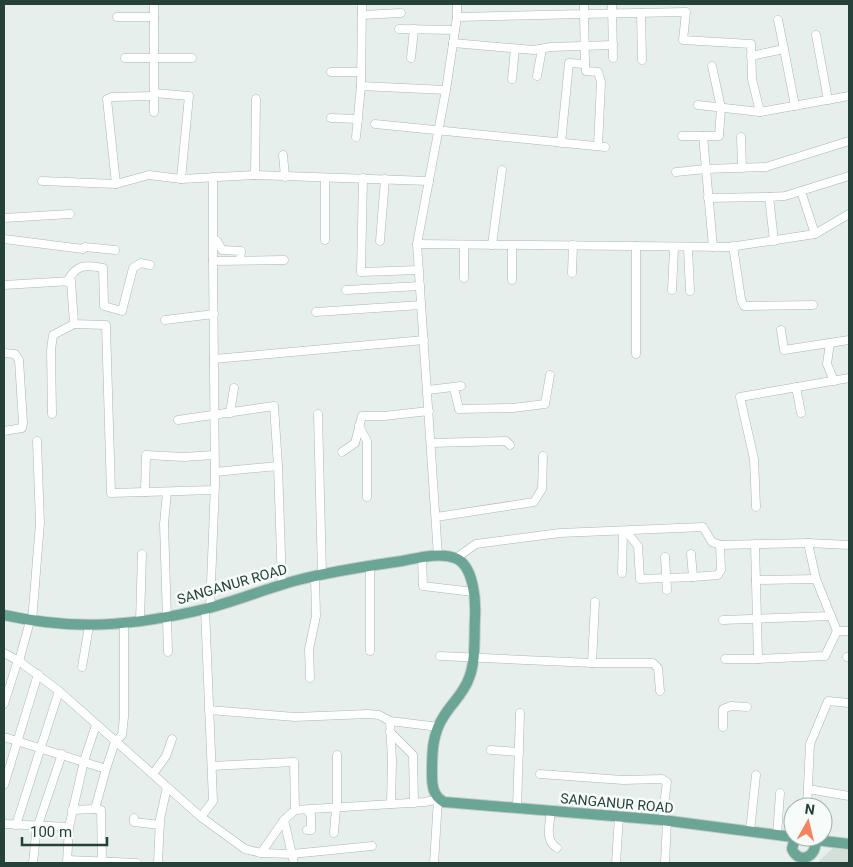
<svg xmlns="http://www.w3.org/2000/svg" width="853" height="867" font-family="Roboto,sans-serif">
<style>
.built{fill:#d4dfda}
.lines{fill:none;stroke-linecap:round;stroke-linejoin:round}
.minor-casing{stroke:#a8b8b2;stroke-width:9}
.major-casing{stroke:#c2cac8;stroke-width:12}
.minor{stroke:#fff;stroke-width:8}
.major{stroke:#6aa596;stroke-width:10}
.labels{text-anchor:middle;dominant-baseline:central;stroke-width:5;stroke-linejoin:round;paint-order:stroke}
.street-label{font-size:14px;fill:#24423a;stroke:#f7fbf9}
</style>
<rect width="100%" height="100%" fill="#e6efeb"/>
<!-- built -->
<path class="built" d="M 833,848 L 849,850 L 849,863 L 817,863 Z"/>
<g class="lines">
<defs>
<g id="minor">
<path d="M 612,4 L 613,58"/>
<path d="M 641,13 L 642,60"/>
<path d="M 362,15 L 401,13"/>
<path d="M 117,17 L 154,17"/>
<path d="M 457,17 L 584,14 L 584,4"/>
<path d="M 778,20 L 784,49"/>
<path d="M 399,29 L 455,30"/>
<path d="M 816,35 L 828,100"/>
<path d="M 453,43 L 534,50 L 550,47 L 613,45"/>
<path d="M 751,56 L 784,49 L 795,106"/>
<path d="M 125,58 L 192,58"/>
<path d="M 411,58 L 414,29"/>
<path d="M 585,64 L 586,71 L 598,72 L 601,82 L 598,146"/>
<path d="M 712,66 L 721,108 L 719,136 L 703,136 L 706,169 L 766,167 L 849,141"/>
<path d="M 331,72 L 361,72"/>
<path d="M 537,76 L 542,49"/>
<path d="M 512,79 L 515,49"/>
<path d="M 361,86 L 362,4"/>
<path d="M 154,93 L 189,96 L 181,179 L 255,175 L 429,181"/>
<path d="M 698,105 L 760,112"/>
<path d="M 154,112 L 154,4"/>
<path d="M 331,118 L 358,119"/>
<path d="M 375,124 L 605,147"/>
<path d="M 682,136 L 703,136"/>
<path d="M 356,137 L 361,86 L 446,90"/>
<path d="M 741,137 L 742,168"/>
<path d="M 561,143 L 569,63 L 585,64 L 584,14 L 686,12 L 683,40 L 751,44 L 752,79 L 760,112 L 849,96"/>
<path d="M 283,155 L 285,177"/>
<path d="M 676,172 L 706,169 L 713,247"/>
<path d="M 255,175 L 256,99"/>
<path d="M 363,178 L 361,272 L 419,270"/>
<path d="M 42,181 L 116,184 L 149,175 L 181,179"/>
<path d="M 116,184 L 107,99 L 112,97 L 154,96"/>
<path d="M 801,191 L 815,234"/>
<path d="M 708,198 L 769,197"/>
<path d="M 4,218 L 70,214"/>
<path d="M 4,239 L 83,249 L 85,247 L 115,250"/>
<path d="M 325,240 L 325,179"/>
<path d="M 217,241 L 222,250 L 241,251 L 240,260"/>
<path d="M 380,241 L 385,179"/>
<path d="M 774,241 L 769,197 L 785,196 L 849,176"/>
<path d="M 417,244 L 730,247 L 815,234 L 849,214"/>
<path d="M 464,245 L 464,278"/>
<path d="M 492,245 L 502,170"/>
<path d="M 512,245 L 512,280"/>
<path d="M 636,246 L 636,354"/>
<path d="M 733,246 L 741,299 L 744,306 L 813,305"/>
<path d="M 688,248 L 690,291"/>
<path d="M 213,261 L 213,177"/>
<path d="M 572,273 L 573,245"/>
<path d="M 67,282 C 76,265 84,264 103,268 L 104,306 L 122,311 L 133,268 L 141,263 L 150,265"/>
<path d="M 4,285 L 71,281 L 74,324 L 106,325 L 111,493 L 214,490"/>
<path d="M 346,290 L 420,286"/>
<path d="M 672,290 L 674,248"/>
<path d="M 316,312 L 421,305"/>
<path d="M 165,320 L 214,314"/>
<path d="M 781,330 L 784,350 L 849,340"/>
<path d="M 830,343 L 827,364 L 834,381"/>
<path d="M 4,353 L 15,354 L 19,360 L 23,423 L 22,428 L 4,431"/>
<path d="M 214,359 L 424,340"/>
<path d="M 796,387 L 801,413"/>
<path d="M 454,388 L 459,409 L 513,408 L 545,404 L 550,375"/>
<path d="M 428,390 L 461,386"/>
<path d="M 230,413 L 234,388"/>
<path d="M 52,414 L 51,350 L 53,335 L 74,324"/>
<path d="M 318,414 L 322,575"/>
<path d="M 178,420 L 274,406 L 278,466"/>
<path d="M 359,426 L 367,441 L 367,497"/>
<path d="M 431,443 L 506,441 L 510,445"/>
<path d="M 342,452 L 355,443 L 362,416 L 384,416 L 429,411"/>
<path d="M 215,472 L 278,466 L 282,585"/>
<path d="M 145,492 L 146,455 L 184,457 L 214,455"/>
<path d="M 167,492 L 164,524 L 168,652"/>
<path d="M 756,507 L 754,459 L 740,397 L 849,378"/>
<path d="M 436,517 L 534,502 L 542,489 L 543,456"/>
<path d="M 626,531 L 638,546 L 640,579 L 693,577 L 691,554"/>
<path d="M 808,543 L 816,579 L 837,631 L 849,631"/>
<path d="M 755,544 L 758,659 L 825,656 L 837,631"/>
<path d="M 438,556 L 417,244 L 446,90 L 457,17 L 457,4"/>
<path d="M 665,557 L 667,590"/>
<path d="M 422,558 L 423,586 L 473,592"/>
<path d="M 456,558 L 476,544 L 560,533 L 703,527 L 712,542 L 720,545 L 808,543 L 849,545"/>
<path d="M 622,573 L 623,531"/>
<path d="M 693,577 L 718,575 L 721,570 L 720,545"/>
<path d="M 756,580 L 816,579"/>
<path d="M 210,608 L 215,484 L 213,261 L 284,260"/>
<path d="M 723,620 L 831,616"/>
<path d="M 32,621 L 40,523 L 37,441"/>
<path d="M 140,621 L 142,554"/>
<path d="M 370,651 L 370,566"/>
<path d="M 4,653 L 19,661 L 59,691 L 201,817 L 245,849 L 261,853 L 284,820 L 295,810 L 425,802 L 438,799 L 434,863"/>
<path d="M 440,656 L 592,663 L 595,602"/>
<path d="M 847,657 L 849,657"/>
<path d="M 725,659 L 758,659"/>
<path d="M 19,661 L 30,621"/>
<path d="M 592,663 L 653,663 L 658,668 L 660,691"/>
<path d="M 82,667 L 89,626"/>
<path d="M 310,678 L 309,649 L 316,616 L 315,576"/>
<path d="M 4,704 L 18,660"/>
<path d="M 209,710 L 295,717 L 368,714 L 379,715 L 390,721 L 439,727"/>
<path d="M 390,721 L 392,761 L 391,804"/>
<path d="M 723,727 L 723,709 L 731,706 L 747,707"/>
<path d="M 390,732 L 413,755 L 414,803"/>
<path d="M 4,737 L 106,769 L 115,742 L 122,735 L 124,717 L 124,624"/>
<path d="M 491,750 L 519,752"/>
<path d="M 337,755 L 337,808"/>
<path d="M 212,766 L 294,762 L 295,810"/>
<path d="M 153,774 L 166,756 L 172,739"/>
<path d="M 540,774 L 623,780 L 662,779 L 667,782 L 662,820"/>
<path d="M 4,785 L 38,674"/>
<path d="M 808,789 L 849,796"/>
<path d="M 807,807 L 810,744 L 828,701 L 849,703"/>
<path d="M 517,808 L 520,713"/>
<path d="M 72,810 L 95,809"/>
<path d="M 307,810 L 311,815 L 311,830 L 307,830"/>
<path d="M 551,811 C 550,824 544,840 557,848"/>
<path d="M 201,817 L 213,801 L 205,609"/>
<path d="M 134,818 L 134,822 L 160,825"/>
<path d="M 284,820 L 294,863"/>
<path d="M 4,824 L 69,827 L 84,761 L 96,725"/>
<path d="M 16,825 L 59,691"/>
<path d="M 38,825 L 62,754"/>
<path d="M 750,831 L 756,775"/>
<path d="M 334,833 L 336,808"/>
<path d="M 777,835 L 780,793"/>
<path d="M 261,853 L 292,854 L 372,846"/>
<path d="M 68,860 L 137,863"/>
<path d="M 33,863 L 37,825"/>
<path d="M 67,863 L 69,827"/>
<path d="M 102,863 L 101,810 L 95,809 L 106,769"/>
<path d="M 158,863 L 160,819 L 167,787"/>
<path d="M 616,863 L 619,816"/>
<path d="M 665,863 L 667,821"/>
</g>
<g id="major">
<path d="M 4,615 C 76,631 133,626 205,609 C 237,601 267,588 298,580 C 333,571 367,566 402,561 C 418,558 439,552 455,558 C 474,565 476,601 475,618 C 474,637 476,661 469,678 C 464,693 452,703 444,716 C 432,734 432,753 432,774 C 432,786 433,796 444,802 L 662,820 L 793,837"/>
<path d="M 795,837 L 792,849 C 799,865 818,857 815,840 L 812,837"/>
<path d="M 815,840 L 849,844"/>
</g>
</defs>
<!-- minor casing -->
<use href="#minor" class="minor-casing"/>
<!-- major casing -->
<use href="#major" class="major-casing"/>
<!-- minor -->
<use href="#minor" class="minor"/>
<!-- major -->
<use href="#major" class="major"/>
</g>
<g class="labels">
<!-- street labels -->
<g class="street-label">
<text transform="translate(232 584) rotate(-16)">SANGANUR ROAD</text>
<text transform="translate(617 803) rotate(5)">SANGANUR ROAD</text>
</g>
</g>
<!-- border -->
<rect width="853" height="867" fill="none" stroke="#24423a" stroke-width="10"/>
<!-- north arrow -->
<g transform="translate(808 822) rotate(8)"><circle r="24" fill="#f7fbf9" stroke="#a3b1ad"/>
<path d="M0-4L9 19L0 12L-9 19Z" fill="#f4845f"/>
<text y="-8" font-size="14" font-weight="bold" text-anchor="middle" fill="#24423a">N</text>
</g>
<!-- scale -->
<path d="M22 837v8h85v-8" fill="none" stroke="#24423a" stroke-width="2.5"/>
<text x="30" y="837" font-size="15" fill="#24423a" stroke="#f7fbf9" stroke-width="4" paint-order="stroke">100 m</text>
</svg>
